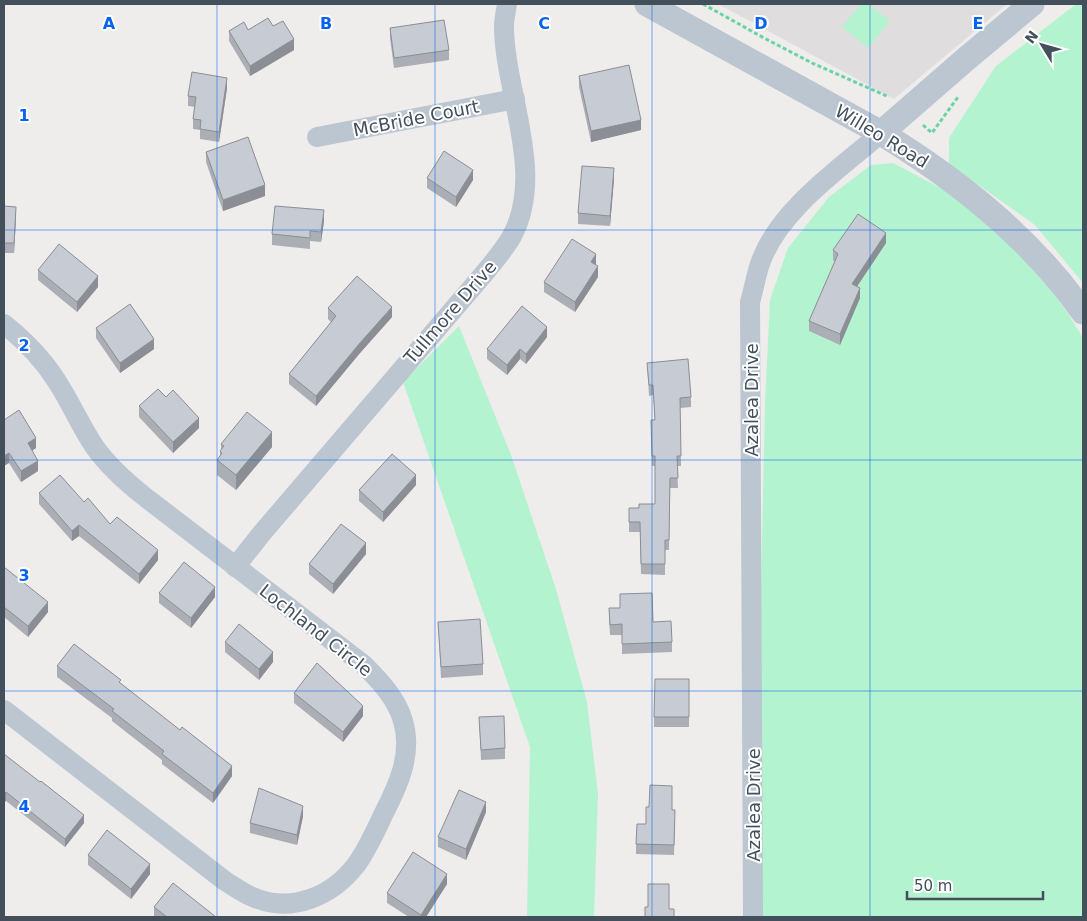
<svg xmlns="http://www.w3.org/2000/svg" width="1087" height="921" font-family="'DejaVu Sans',sans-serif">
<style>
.education{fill:#e0ddde}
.green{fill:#b4f3cf}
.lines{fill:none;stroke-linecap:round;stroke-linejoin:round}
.path{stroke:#69d4a3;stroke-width:3;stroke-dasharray:4 2.5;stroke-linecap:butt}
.minor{stroke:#bbc6d0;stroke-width:20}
.tertiary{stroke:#bbc6d0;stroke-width:25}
.wall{fill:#abafb5}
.shaded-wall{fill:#8b8e94}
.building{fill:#c7cbd3;stroke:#8b8e94}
.grid{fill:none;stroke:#0763ee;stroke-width:1;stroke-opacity:0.55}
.labels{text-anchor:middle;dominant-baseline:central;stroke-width:4;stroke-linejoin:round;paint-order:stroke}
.street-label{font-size:18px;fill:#434f5b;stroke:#fff}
.grid-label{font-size:16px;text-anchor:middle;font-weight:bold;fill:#0763ee;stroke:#fff;stroke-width:4;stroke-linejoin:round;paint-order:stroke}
</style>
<rect width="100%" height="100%" fill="#efecec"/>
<!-- education -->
<path class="education" d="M 718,4 L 1007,4 L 894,99 Z"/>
<!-- green -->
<g class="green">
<path d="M 861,4 L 869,4 L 890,21 L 868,48 L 842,27 Z"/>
<path d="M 1076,4 L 1083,4 L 1083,283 L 1035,225 L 949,164 L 949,138 L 996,66 Z"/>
<path d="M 893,163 L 954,195 L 1032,265 L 1067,312 L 1083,338 L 1083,917 L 754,917 L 765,403 L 770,300 L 788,248 L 829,197 L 871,165 Z"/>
<path d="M 459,326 L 511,455 L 556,589 L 587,702 L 598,794 L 594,917 L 527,917 L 530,747 L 403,382 Z"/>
</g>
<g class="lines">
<!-- path -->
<g class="path">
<path d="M 703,4 L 764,38 L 812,63 L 889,97"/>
<path d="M 923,125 L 932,133 L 958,97"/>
</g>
<!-- minor -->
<g class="minor">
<path d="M 317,137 L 515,99"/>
<path d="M 4,324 C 24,340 42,358 56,380 C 70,401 80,425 94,446 C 108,466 126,482 145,497 L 364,665 C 380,681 397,699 403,721 C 413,754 398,786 383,815 C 375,832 367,850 356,865 C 332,896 293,913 255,898 C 244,894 235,887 225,881 L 4,710"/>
<path d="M 235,567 L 262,533 L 482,276 C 493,263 504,250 512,236 C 546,173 504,91 504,26 C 504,19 506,11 507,4"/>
<path d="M 753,917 L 750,302 C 754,289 756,274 761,261 C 780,209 841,168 881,133"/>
</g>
<!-- tertiary -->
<g class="tertiary">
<path d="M 647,4 L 881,133 C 958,180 1031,238 1083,312"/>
<path d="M 881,133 L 966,59 L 1032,4"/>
</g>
</g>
<!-- wall -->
<g class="wall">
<path d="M 273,26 L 294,50 L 250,76 L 229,41 L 229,31 L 248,30 Z"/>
<path d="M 390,28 L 449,50 L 449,60 L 394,68 L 390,38 Z"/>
<path d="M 579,76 L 641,130 L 591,142 L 579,87 Z"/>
<path d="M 227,88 L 219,142 L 200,139 L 200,130 L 193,129 L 193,119 L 195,107 L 188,106 L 188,96 Z"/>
<path d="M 206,152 L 265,196 L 223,211 L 206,162 Z"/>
<path d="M 427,178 L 473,180 L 456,207 L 427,188 Z"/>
<path d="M 614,179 L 610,226 L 578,224 L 578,213 Z"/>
<path d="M 4,206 L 16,217 L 14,253 L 4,253 Z"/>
<path d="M 324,221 L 321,242 L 310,241 L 310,249 L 272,245 L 272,234 Z"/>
<path d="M 886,243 L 857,286 L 860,298 L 840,345 L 809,331 L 809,321 L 835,262 L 833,260 L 833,250 Z"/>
<path d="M 596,264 L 598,277 L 575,312 L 544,292 L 544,282 Z"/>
<path d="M 38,270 L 98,287 L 77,312 L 38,280 Z"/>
<path d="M 328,308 L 392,317 L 360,353 L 316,406 L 289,384 L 289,374 L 331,322 L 328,319 Z"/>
<path d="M 96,328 L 154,349 L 120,373 L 96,338 Z"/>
<path d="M 547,337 L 526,364 L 520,359 L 507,375 L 487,359 L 487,349 Z"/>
<path d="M 647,363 L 691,397 L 691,407 L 680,408 L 681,466 L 677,466 L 678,488 L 670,488 L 669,550 L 665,550 L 665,575 L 641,574 L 640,532 L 629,532 L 629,508 L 639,508 L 655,504 L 655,466 L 652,466 L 651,420 L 655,420 L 653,395 L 649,396 Z"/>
<path d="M 166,397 L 199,428 L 173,453 L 139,417 L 139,406 Z"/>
<path d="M 4,420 L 36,448 L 32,451 L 38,471 L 21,482 L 9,463 Z"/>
<path d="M 221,444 L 272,447 L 236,490 L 217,475 L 217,460 L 220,456 L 220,451 L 221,450 Z"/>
<path d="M 416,485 L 383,522 L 359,501 L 359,490 Z"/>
<path d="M 39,493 L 84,502 L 110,524 L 158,560 L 139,584 L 79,536 L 72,541 L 39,504 Z"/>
<path d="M 366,554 L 333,594 L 309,574 L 309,564 Z"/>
<path d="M 4,567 L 48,612 L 28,637 L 4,617 Z"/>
<path d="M 159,593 L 215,597 L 191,628 L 159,603 Z"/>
<path d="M 620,594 L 653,622 L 672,642 L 672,652 L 622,654 L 622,635 L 610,635 L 609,618 L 609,608 L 620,608 Z"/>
<path d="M 438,622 L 483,664 L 483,675 L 441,678 Z"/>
<path d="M 225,642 L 273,662 L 259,680 L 225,652 Z"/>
<path d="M 57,666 L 121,684 L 232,776 L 213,803 L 162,764 L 162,760 L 112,721 L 112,718 L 57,677 Z"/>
<path d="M 689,679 L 689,727 L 654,727 L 654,717 Z"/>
<path d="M 294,693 L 363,716 L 343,742 L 294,703 Z"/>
<path d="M 479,717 L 505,748 L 505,759 L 481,760 Z"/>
<path d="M 4,754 L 84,823 L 65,847 L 6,801 L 4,802 Z"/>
<path d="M 672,810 L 675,821 L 674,855 L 636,854 L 636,844 L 646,824 Z"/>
<path d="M 486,812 L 466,860 L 438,847 L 438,837 Z"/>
<path d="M 303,816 L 297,845 L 250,833 L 250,823 Z"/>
<path d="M 88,855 L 150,874 L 131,899 L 88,865 Z"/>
<path d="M 447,884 L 426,917 L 409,917 L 387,903 L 387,893 Z"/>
<path d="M 154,907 L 216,917 L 154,917 Z"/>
</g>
<!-- shaded-wall -->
<g class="shaded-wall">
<path d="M 294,39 L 294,50 L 250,76 L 250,66 Z"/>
<path d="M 227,78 L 227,88 L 219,142 L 219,132 Z"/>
<path d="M 641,120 L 641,130 L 591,142 L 591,131 Z"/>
<path d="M 614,168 L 614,179 L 610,226 L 610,216 Z"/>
<path d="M 473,170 L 473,180 L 456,207 L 456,197 Z"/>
<path d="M 265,185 L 265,196 L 223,211 L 223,200 Z"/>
<path d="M 16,207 L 16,217 L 14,253 L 14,243 Z"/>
<path d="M 324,210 L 324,221 L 321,242 L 321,232 Z"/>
<path d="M 886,233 L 886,243 L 852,294 L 852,284 Z"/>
<path d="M 596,254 L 596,264 L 591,272 L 591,262 Z"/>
<path d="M 598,266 L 598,277 L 575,312 L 575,302 Z"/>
<path d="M 98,276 L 98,287 L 77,312 L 77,302 Z"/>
<path d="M 860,288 L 860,298 L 840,345 L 840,334 Z"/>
<path d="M 392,307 L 392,317 L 360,353 L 316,406 L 316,396 L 360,343 Z"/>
<path d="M 547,327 L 547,337 L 526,364 L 526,354 Z"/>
<path d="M 154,339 L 154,349 L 120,373 L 120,363 Z"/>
<path d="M 520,349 L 520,359 L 507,375 L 507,365 Z"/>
<path d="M 199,418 L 199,428 L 173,453 L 173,442 Z"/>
<path d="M 272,432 L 272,447 L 236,490 L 236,475 Z"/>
<path d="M 36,438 L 36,448 L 28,453 L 28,443 Z"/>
<path d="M 9,453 L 9,463 L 4,466 L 4,456 Z"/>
<path d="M 38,461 L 38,471 L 21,482 L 21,471 Z"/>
<path d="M 416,475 L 416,485 L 383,522 L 383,512 Z"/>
<path d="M 79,525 L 79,536 L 72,541 L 72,531 Z"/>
<path d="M 366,543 L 366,554 L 333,594 L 333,584 Z"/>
<path d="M 158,550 L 158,560 L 139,584 L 139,574 Z"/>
<path d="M 215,587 L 215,597 L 191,628 L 191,618 Z"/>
<path d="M 48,602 L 48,612 L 28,637 L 28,626 Z"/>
<path d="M 273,652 L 273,662 L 259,680 L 259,669 Z"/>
<path d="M 363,706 L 363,716 L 343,742 L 343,732 Z"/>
<path d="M 232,766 L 232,776 L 213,803 L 213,793 Z"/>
<path d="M 6,792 L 6,801 L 4,802 L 4,794 Z"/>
<path d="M 486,802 L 486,812 L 466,860 L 466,849 Z"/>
<path d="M 303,806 L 303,816 L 297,845 L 297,835 Z"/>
<path d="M 84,815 L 84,823 L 65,847 L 65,839 Z"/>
<path d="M 150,864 L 150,874 L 131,899 L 131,889 Z"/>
<path d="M 447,874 L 447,884 L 426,917 L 421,917 L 421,915 Z"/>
</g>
<!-- building -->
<g class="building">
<path d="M 268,18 L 273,26 L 283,21 L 294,39 L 250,66 L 229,31 L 244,22 L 248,30 Z"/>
<path d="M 444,20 L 449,50 L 394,58 L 390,28 Z"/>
<path d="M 629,65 L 641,120 L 591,131 L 579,76 Z"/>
<path d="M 192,72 L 227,78 L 219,132 L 200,129 L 201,120 L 193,119 L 196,97 L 188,96 Z"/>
<path d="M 248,137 L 265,185 L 223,200 L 206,152 Z"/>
<path d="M 444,151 L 473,170 L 456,197 L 427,178 Z"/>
<path d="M 582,166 L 614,168 L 610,216 L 578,213 Z"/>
<path d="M 4,206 L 16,207 L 14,243 L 4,243 Z"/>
<path d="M 275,206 L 324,210 L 321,232 L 310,231 L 310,238 L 272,234 Z"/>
<path d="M 858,214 L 886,233 L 852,284 L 860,288 L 840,334 L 809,321 L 838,254 L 833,250 Z"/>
<path d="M 572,239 L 596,254 L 591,262 L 598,266 L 575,302 L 544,282 Z"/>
<path d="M 59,244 L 98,276 L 77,302 L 38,270 Z"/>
<path d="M 357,276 L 392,307 L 360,343 L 316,396 L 289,374 L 336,316 L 328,308 Z"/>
<path d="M 130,304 L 154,339 L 120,363 L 96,328 Z"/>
<path d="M 522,306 L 547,327 L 526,354 L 520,349 L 507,365 L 487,349 Z"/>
<path d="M 688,359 L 691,397 L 680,398 L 681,456 L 677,456 L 678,478 L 670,478 L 669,540 L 665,540 L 665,564 L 641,564 L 640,522 L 629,522 L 629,508 L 639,508 L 639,504 L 655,504 L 655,456 L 652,456 L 651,420 L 655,420 L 653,385 L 649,385 L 647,363 Z"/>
<path d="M 158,389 L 166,397 L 173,390 L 199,418 L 173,442 L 139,406 Z"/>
<path d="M 19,410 L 36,438 L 28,443 L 38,461 L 21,471 L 9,453 L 4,456 L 4,420 Z"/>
<path d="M 247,412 L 272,432 L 236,475 L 217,460 L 222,453 L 220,451 L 224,446 L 221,444 Z"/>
<path d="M 392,454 L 416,475 L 383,512 L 359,490 Z"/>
<path d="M 60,475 L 84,502 L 88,498 L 110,524 L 117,517 L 158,550 L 139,574 L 79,525 L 72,531 L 39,493 Z"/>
<path d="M 341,524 L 366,543 L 333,584 L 309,564 Z"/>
<path d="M 184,562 L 215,587 L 191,618 L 159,593 Z"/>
<path d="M 4,567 L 48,602 L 28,626 L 4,607 Z"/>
<path d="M 652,593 L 653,622 L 671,621 L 672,642 L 622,644 L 622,624 L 610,625 L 609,608 L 620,608 L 620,594 Z"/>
<path d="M 480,619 L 483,664 L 441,667 L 438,622 Z"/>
<path d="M 239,624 L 273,652 L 259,669 L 225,642 Z"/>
<path d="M 74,644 L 121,680 L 119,682 L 180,730 L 182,727 L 232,766 L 213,793 L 162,754 L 164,751 L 112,711 L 114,709 L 57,666 Z"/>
<path d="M 317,663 L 363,706 L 343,732 L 294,693 Z"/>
<path d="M 655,679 L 689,679 L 689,717 L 654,717 Z"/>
<path d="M 504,716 L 505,748 L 481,750 L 479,717 Z"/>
<path d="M 4,754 L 40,782 L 41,781 L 84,815 L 65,839 L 6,792 L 4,794 Z"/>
<path d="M 650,785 L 672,786 L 672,810 L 675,810 L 674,845 L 636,844 L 637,824 L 646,824 L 646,807 L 649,807 Z"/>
<path d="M 259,788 L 303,806 L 297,835 L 250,823 Z"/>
<path d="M 459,790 L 486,802 L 466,849 L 438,837 Z"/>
<path d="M 107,830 L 150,864 L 131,889 L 88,855 Z"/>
<path d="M 413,852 L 447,874 L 421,915 L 387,893 Z"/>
<path d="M 173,883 L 216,917 L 167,917 L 154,907 Z"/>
<path d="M 648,884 L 669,884 L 669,909 L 674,909 L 674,917 L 645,917 L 645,907 L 648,907 Z"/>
</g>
<!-- grid -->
<path class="grid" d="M 217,4 L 217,917M 435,4 L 435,917M 652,4 L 652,917M 870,4 L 870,917M 4,230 L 1083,230M 4,460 L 1083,460M 4,691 L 1083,691"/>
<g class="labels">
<!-- street labels -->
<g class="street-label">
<text transform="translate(416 118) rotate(-11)">McBride Court</text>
<text transform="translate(882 136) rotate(31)">Willeo Road</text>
<text transform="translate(450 312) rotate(-49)">Tullmore Drive</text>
<text transform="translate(751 400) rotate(-90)">Azalea Drive</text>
<text transform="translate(316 630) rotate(38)">Lochland Circle</text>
<text transform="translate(753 805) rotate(-90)">Azalea Drive</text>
</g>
</g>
<g class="grid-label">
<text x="109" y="29">A</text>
<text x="326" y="29">B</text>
<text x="544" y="29">C</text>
<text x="761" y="29">D</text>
<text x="978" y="29">E</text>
<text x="24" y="121">1</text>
<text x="24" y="351">2</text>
<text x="24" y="581">3</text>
<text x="24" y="812">4</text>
</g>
<!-- border -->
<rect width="1087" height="921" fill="none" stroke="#434f5b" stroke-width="10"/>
<!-- north arrow -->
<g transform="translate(1042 45) rotate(307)" stroke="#ffffff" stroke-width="4" paint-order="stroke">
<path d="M0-4L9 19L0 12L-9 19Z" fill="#434f5b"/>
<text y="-8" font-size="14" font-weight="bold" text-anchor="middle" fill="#434f5b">N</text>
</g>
<!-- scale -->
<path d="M907 891v8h136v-8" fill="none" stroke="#434f5b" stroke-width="2.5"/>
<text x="914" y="891" font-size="15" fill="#434f5b" stroke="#ffffff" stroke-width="4" paint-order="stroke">50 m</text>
</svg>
